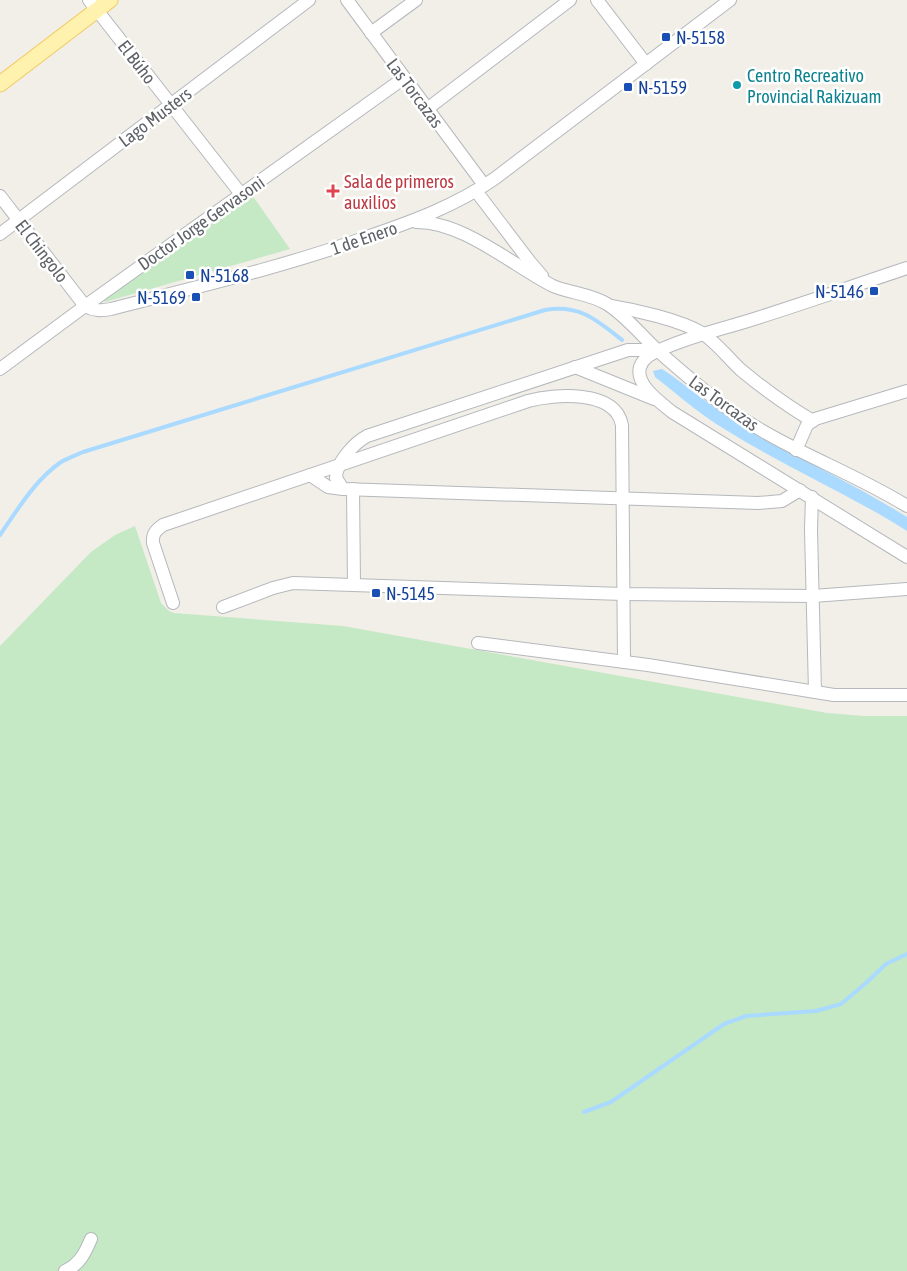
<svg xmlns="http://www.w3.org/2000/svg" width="907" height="1271" font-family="'Asap Condensed',sans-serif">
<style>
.green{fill:#c5e8c5}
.water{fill:#aadaff}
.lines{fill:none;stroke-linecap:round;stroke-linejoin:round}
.stream{stroke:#aadaff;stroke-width:4}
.minor-casing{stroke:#b5b8bc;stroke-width:14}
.major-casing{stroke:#f2c960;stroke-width:17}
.minor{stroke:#fff;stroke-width:12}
.major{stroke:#fff2af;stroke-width:15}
.transit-dot{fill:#1a4fb4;stroke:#fff;stroke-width:2}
.culture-dot{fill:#0f9aa8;stroke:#fff;stroke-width:2}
.health-dot{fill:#e0444e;stroke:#fff;stroke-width:2}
.labels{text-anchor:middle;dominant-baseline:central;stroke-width:5;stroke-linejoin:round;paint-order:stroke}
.transit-label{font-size:18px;fill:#164399;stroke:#fff;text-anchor:start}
.street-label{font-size:18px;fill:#5f6368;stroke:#fff}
.culture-label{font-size:18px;fill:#0d838f;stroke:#fff;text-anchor:start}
.health-label{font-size:18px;fill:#be3a42;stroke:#fff;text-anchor:start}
</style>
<rect width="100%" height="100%" fill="#f1efe8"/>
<!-- green -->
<g class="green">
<path d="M 252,195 L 290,249 L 105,302 L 101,300 Z"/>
<path d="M 135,526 L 161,603 L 169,611 L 174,613 L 343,626 L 827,713 L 863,716 L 907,716 L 907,1271 L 0,1271 L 0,646 L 91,552 L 115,535 Z"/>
</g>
<!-- water -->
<path class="water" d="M 662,369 C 688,386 712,408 740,424 C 794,457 853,483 907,517 L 907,531 C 849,494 785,467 726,430 C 701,415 678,395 655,377 L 653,371 Z"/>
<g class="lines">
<!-- stream -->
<g class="stream">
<path d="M 0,535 C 18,509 35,480 61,462 C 68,458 76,455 83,452 L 545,310 C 579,304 597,320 622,340"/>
<path d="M 584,1112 L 611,1102 L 724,1024 L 746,1016 L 816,1011 L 841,1004 L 866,983 L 886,964 L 907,954"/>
</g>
<defs>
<g id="minor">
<path d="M 89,0 L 241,194"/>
<path d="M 347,0 L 484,185"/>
<path d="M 597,0 L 646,64"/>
<path d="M 371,33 L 416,0"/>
<path d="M 427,109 L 570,0"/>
<path d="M 476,191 L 530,262 L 542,276"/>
<path d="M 0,196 L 85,306 C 94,311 101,311 111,309 C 197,287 283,267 367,237 C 411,222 455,206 494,179 L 730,0"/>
<path d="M 416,222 C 462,221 512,265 553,286 C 570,293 591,294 607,304 C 626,316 641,335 657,350 C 683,373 708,395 737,415 C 790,451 852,472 907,506"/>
<path d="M 0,234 L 309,0"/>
<path d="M 907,268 C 856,285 805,303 754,319 C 723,329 690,336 660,350 C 652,353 643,358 640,367 C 635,385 660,402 672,412 L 907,557"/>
<path d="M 611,306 C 636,310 680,320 702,333 C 717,343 728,358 741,370 C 764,389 787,406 813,421"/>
<path d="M 575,367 L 654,399"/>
<path d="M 0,369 L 85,306 L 404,78"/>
<path d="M 796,450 L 807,425 L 815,419 L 907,391"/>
<path d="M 310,475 L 328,487 L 343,489 L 758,503 L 782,501 L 800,490"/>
<path d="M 343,489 L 336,478 C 336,463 354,443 367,436 L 628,350 L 658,350"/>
<path d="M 353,489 L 354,584"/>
<path d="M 812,497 L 811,530 L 815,692"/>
<path d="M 173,603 L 153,543 C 152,534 156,530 163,525 L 528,401 C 554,394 615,389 622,425 L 624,662"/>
<path d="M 223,607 L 273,588 L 293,583 L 623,594 L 813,596 L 907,589"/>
<path d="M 478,643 L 648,665 L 834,695 L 907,695"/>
<path d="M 65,1271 C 80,1264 85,1253 91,1239"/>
</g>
<path id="major" d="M 0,84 L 110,0"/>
</defs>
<!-- minor casing -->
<use href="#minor" class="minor-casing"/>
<!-- major casing -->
<use href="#major" class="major-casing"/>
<!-- minor -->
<use href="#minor" class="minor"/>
<!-- major -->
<use href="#major" class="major"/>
</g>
<!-- markers -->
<g class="transit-dot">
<rect x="661" y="32" width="10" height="10" rx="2.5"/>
<rect x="623" y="82" width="10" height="10" rx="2.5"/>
<rect x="185" y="270" width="10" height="10" rx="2.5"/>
<rect x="869" y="286" width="10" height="10" rx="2.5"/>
<rect x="191" y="292" width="10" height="10" rx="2.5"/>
<rect x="371" y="588" width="10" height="10" rx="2.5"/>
</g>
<circle class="culture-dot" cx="737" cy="85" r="5"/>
<path class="health-dot" d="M330.5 183.5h5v5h5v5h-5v5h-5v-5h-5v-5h5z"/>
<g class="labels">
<!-- transit labels -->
<g class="transit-label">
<text x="676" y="37">N-5158</text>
<text x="638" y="87">N-5159</text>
<text x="200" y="275">N-5168</text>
<text x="864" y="291" text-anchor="end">N-5146</text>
<text x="186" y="297" text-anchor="end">N-5169</text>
<text x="386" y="593">N-5145</text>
</g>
<!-- street labels -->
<g class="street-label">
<text transform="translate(137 62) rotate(52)">El Búho</text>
<text transform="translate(415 93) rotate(53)">Las Torcazas</text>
<text transform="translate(155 117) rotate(-37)">Lago Musters</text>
<text transform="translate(201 223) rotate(-35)">Doctor Jorge Gervasoni</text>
<text transform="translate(364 238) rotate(-19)">1 de Enero</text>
<text transform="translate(42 251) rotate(52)">El Chingolo</text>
<text transform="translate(724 403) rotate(36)">Las Torcazas</text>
</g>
<!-- culture labels -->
<g class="culture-label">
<text x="747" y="75">Centro Recreativo<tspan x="747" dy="21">Provincial Rakizuam</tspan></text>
</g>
<!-- health labels -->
<g class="health-label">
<text x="344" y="181">Sala de primeros<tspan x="344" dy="21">auxilios</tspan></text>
</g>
</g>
</svg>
